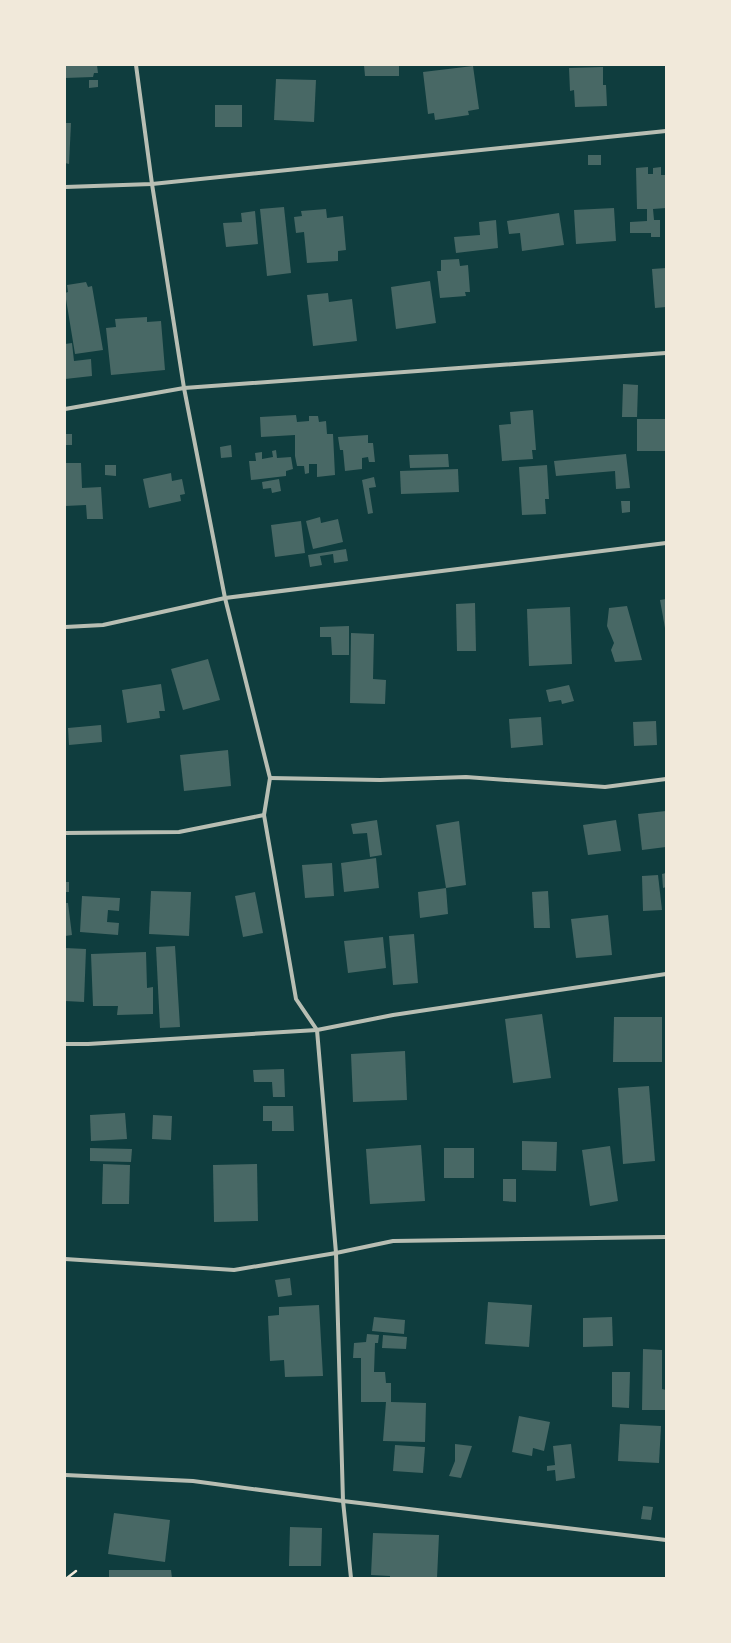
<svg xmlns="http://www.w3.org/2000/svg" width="731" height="1643" font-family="'Golos Text',sans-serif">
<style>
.building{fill:#486865}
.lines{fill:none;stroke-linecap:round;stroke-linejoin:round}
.path{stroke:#f1e9da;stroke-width:2.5}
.minor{stroke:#b8beb3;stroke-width:4}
</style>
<rect width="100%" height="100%" fill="#0f3d3e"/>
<!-- building -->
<g class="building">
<path d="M 65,65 L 97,65 L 98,73 L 94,73 L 93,77 L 65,78 Z"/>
<path d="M 364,65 L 399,65 L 399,76 L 365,76 Z"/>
<path d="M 473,66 L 479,109 L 468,111 L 469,115 L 435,120 L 434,113 L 428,114 L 423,72 Z"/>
<path d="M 603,67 L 603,85 L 606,85 L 607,106 L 575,107 L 574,90 L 570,91 L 569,68 Z"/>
<path d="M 276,79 L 316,80 L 314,122 L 274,120 Z"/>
<path d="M 89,80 L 98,80 L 98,87 L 89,88 Z"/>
<rect x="215" y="105" width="27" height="22"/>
<path d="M 65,123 L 71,123 L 69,164 L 65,163 Z"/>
<rect x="588" y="155" width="13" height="10"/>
<path d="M 648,167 L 648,174 L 653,174 L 653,168 L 661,167 L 661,175 L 666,175 L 666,208 L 653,209 L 654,220 L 660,220 L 660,237 L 651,237 L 651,233 L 630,233 L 630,222 L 647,221 L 647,209 L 637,209 L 636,168 Z"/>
<path d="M 284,207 L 291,273 L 267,276 L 260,209 Z"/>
<path d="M 614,208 L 616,241 L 576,244 L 574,210 Z"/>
<path d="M 326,209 L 327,218 L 343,216 L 346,250 L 338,251 L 338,261 L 307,263 L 304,232 L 296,233 L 294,217 L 302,216 L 301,211 Z"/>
<path d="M 255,211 L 258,244 L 226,247 L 223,223 L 242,222 L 241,213 Z"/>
<path d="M 559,213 L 564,245 L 522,251 L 520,233 L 509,234 L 507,221 Z"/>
<path d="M 496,220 L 498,248 L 456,253 L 454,237 L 480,235 L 479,222 Z"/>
<path d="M 459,259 L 460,266 L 468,265 L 470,292 L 465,292 L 466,296 L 440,298 L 437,271 L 441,271 L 441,260 Z"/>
<path d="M 666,268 L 666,307 L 655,308 L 652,269 Z"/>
<path d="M 430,281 L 436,323 L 396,329 L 391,287 Z"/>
<path d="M 86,282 L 88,287 L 92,286 L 103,350 L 75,354 L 65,293 L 68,292 L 67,285 Z"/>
<path d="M 328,293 L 329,302 L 352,299 L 357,341 L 313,346 L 307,295 Z"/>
<path d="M 147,317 L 147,322 L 161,321 L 165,370 L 111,375 L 106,328 L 116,327 L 115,319 Z"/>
<path d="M 72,343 L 74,361 L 91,359 L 92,376 L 65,379 L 65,344 Z"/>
<path d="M 623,384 L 638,385 L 637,417 L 622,417 Z"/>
<path d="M 533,410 L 536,450 L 532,450 L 533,459 L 502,461 L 499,425 L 511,424 L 510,412 Z"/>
<path d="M 296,415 L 297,422 L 309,421 L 309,416 L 318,416 L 319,422 L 326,421 L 327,434 L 333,434 L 335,475 L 317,477 L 317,464 L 309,464 L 309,473 L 305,474 L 304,466 L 297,466 L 295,456 L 295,435 L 261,437 L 260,417 Z"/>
<rect x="637" y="419" width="29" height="32"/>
<rect x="65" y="434" width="7" height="11"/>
<path d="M 368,435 L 368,443 L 373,443 L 375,462 L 369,462 L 368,457 L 362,458 L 362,469 L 345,471 L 343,450 L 340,450 L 338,437 Z"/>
<path d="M 231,445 L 232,457 L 221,458 L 220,447 Z"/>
<path d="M 276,450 L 277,458 L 291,457 L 293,469 L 286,471 L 286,476 L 251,480 L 249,461 L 256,461 L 255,453 L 262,452 L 262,459 L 273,457 L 272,451 Z"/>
<path d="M 448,454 L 449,467 L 410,468 L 409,455 Z"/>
<path d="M 626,454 L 630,488 L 616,489 L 615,471 L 556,476 L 554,461 Z"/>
<path d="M 65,463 L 81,463 L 82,488 L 101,487 L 103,519 L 87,519 L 86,505 L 65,506 Z"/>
<path d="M 105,465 L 116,465 L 116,476 L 105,475 Z"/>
<path d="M 547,465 L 549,499 L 545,499 L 546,514 L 522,515 L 519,467 Z"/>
<path d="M 458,469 L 459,492 L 401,494 L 400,471 Z"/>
<path d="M 171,473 L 172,481 L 182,479 L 185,494 L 180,495 L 181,501 L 149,508 L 143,479 Z"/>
<path d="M 374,477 L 376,487 L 369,488 L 373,513 L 368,514 L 362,480 Z"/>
<path d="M 279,479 L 281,491 L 272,493 L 271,488 L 263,489 L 262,482 Z"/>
<path d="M 621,501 L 630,501 L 630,512 L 622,513 Z"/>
<path d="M 320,517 L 321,523 L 338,519 L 343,542 L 313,549 L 306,521 Z"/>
<path d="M 301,521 L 305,553 L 275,557 L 271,525 Z"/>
<path d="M 346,549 L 348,561 L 334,563 L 333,554 L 320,556 L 322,565 L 310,567 L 308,555 Z"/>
<path d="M 666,599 L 666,628 L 665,628 L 660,600 Z"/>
<path d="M 475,603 L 476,651 L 457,651 L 456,604 Z"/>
<path d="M 627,606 L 642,660 L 615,662 L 611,650 L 614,643 L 607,626 L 609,608 Z"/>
<path d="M 570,607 L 572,664 L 529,666 L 527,609 Z"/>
<path d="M 349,626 L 349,655 L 332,655 L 331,637 L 320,637 L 320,627 Z"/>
<path d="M 351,633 L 374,634 L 373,679 L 386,680 L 385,704 L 350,703 Z"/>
<path d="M 208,659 L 220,700 L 183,710 L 171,669 Z"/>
<path d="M 161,684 L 165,711 L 159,711 L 160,718 L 127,723 L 122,690 Z"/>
<path d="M 569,685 L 574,701 L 562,704 L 561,700 L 549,702 L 546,690 Z"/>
<path d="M 541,717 L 543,745 L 511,748 L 509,719 Z"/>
<path d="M 656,721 L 657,745 L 634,746 L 633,722 Z"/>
<path d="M 101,725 L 102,742 L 69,745 L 68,728 Z"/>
<path d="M 228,750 L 231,786 L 184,791 L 180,755 Z"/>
<path d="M 666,811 L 666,847 L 642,850 L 638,814 Z"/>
<path d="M 377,820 L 382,855 L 370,857 L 367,833 L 353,834 L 351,824 Z"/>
<path d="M 616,820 L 621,851 L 588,855 L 583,825 Z"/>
<path d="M 459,821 L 466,885 L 446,888 L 436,825 Z"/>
<path d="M 376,858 L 379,888 L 344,892 L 341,863 Z"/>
<path d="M 332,863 L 334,896 L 305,898 L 302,865 Z"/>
<path d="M 666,873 L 666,887 L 663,888 L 662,874 Z"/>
<path d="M 658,875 L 662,910 L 643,911 L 642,876 Z"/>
<rect x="65" y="882" width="4" height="10"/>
<path d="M 446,888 L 448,914 L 420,918 L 418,892 Z"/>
<path d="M 151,891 L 191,892 L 189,936 L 149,934 Z"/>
<path d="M 548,891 L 550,928 L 534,928 L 532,892 Z"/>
<path d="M 255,892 L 263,933 L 243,937 L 235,896 Z"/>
<path d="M 82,896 L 120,898 L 119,911 L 108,910 L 107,922 L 119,923 L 118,935 L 80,932 Z"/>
<path d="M 65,903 L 68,903 L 72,935 L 65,936 Z"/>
<path d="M 608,915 L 612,955 L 576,958 L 571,919 Z"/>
<path d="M 414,934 L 418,983 L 393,985 L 389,936 Z"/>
<path d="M 383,937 L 386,968 L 348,973 L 344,941 Z"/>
<path d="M 175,946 L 180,1027 L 160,1028 L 156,947 Z"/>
<path d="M 65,948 L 86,949 L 84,1002 L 65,1001 Z"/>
<path d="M 146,952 L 147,988 L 153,987 L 153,1014 L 117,1015 L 118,1006 L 93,1006 L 91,954 Z"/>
<path d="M 542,1014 L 551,1078 L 513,1083 L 505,1019 Z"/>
<path d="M 614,1017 L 662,1017 L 662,1062 L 613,1062 Z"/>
<path d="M 405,1051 L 407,1100 L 353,1102 L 351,1054 Z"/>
<path d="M 284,1069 L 285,1097 L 273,1097 L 272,1082 L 254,1082 L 253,1070 Z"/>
<path d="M 649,1086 L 655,1161 L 623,1164 L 618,1088 Z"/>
<path d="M 263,1106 L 293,1106 L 294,1131 L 272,1131 L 272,1121 L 263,1121 Z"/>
<path d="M 125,1113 L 127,1139 L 91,1141 L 90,1115 Z"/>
<path d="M 153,1115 L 172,1116 L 171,1140 L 152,1139 Z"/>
<path d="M 522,1141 L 557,1142 L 556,1171 L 522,1170 Z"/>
<path d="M 421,1145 L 425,1201 L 370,1204 L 366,1149 Z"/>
<path d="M 610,1146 L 618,1201 L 590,1206 L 582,1150 Z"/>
<path d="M 90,1148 L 132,1149 L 131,1162 L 90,1161 Z"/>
<rect x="444" y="1148" width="30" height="30"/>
<path d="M 103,1164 L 130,1165 L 129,1204 L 102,1204 Z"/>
<path d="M 257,1164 L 258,1221 L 214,1222 L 213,1165 Z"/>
<path d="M 503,1179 L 516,1179 L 516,1202 L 503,1201 Z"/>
<path d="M 290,1278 L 292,1295 L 278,1297 L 275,1280 Z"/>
<path d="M 488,1302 L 532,1305 L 529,1347 L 485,1344 Z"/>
<path d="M 319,1305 L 323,1376 L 285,1377 L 284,1360 L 270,1361 L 268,1316 L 279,1315 L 279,1307 Z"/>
<path d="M 374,1317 L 405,1320 L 404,1334 L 372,1331 Z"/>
<path d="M 612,1317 L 613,1346 L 583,1347 L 583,1318 Z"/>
<path d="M 367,1334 L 379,1335 L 378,1343 L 375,1343 L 374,1372 L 385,1372 L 386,1383 L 391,1383 L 391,1402 L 426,1403 L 425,1442 L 383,1441 L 386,1402 L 361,1402 L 361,1358 L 353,1358 L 354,1343 L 366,1342 Z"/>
<path d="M 383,1335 L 407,1337 L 406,1349 L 382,1348 Z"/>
<path d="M 643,1349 L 662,1350 L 662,1389 L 666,1390 L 666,1410 L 642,1410 Z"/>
<path d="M 612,1372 L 630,1372 L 629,1408 L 612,1407 Z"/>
<path d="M 519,1416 L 550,1422 L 544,1451 L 533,1448 L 532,1456 L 512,1452 Z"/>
<path d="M 620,1424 L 661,1426 L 659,1463 L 618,1461 Z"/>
<path d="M 455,1444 L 472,1446 L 461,1478 L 449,1476 L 455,1461 Z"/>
<path d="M 571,1444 L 575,1478 L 556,1481 L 555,1470 L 547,1471 L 547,1466 L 555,1465 L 553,1446 Z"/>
<path d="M 395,1445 L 425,1447 L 423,1473 L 393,1471 Z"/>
<path d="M 643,1506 L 653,1507 L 651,1520 L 641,1519 Z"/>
<path d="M 114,1513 L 170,1520 L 165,1562 L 108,1554 Z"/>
<path d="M 290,1527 L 322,1528 L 321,1566 L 289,1566 Z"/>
<path d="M 373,1533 L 439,1535 L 437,1578 L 390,1578 L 390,1576 L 371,1575 Z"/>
<path d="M 109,1570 L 171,1570 L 172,1578 L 109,1578 Z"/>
</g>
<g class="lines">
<!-- path -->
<path class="path" d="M 67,1578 L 76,1571"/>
<!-- minor -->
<g class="minor">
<path d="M 136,65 L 152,184 L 184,388 L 225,598 L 270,778 L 264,815 L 296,999 L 317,1030 L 336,1253 L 343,1501 L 351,1578"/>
<path d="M 65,187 L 152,184 L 666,131"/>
<path d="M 65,409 L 184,388 L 666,353"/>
<path d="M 65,627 L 103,625 L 225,598 L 666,543"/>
<path d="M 270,778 L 380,780 L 466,777 L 605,787 L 666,779"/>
<path d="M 65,833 L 179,832 L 264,815"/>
<path d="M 65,1044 L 88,1044 L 317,1030 L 393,1015 L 666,974"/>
<path d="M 65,1259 L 234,1270 L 336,1253 L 393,1241 L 666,1237"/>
<path d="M 65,1475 L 193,1481 L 343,1501 L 666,1540"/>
</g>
</g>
<!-- border -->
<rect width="731" height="1643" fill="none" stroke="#f1e9da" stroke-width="132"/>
</svg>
